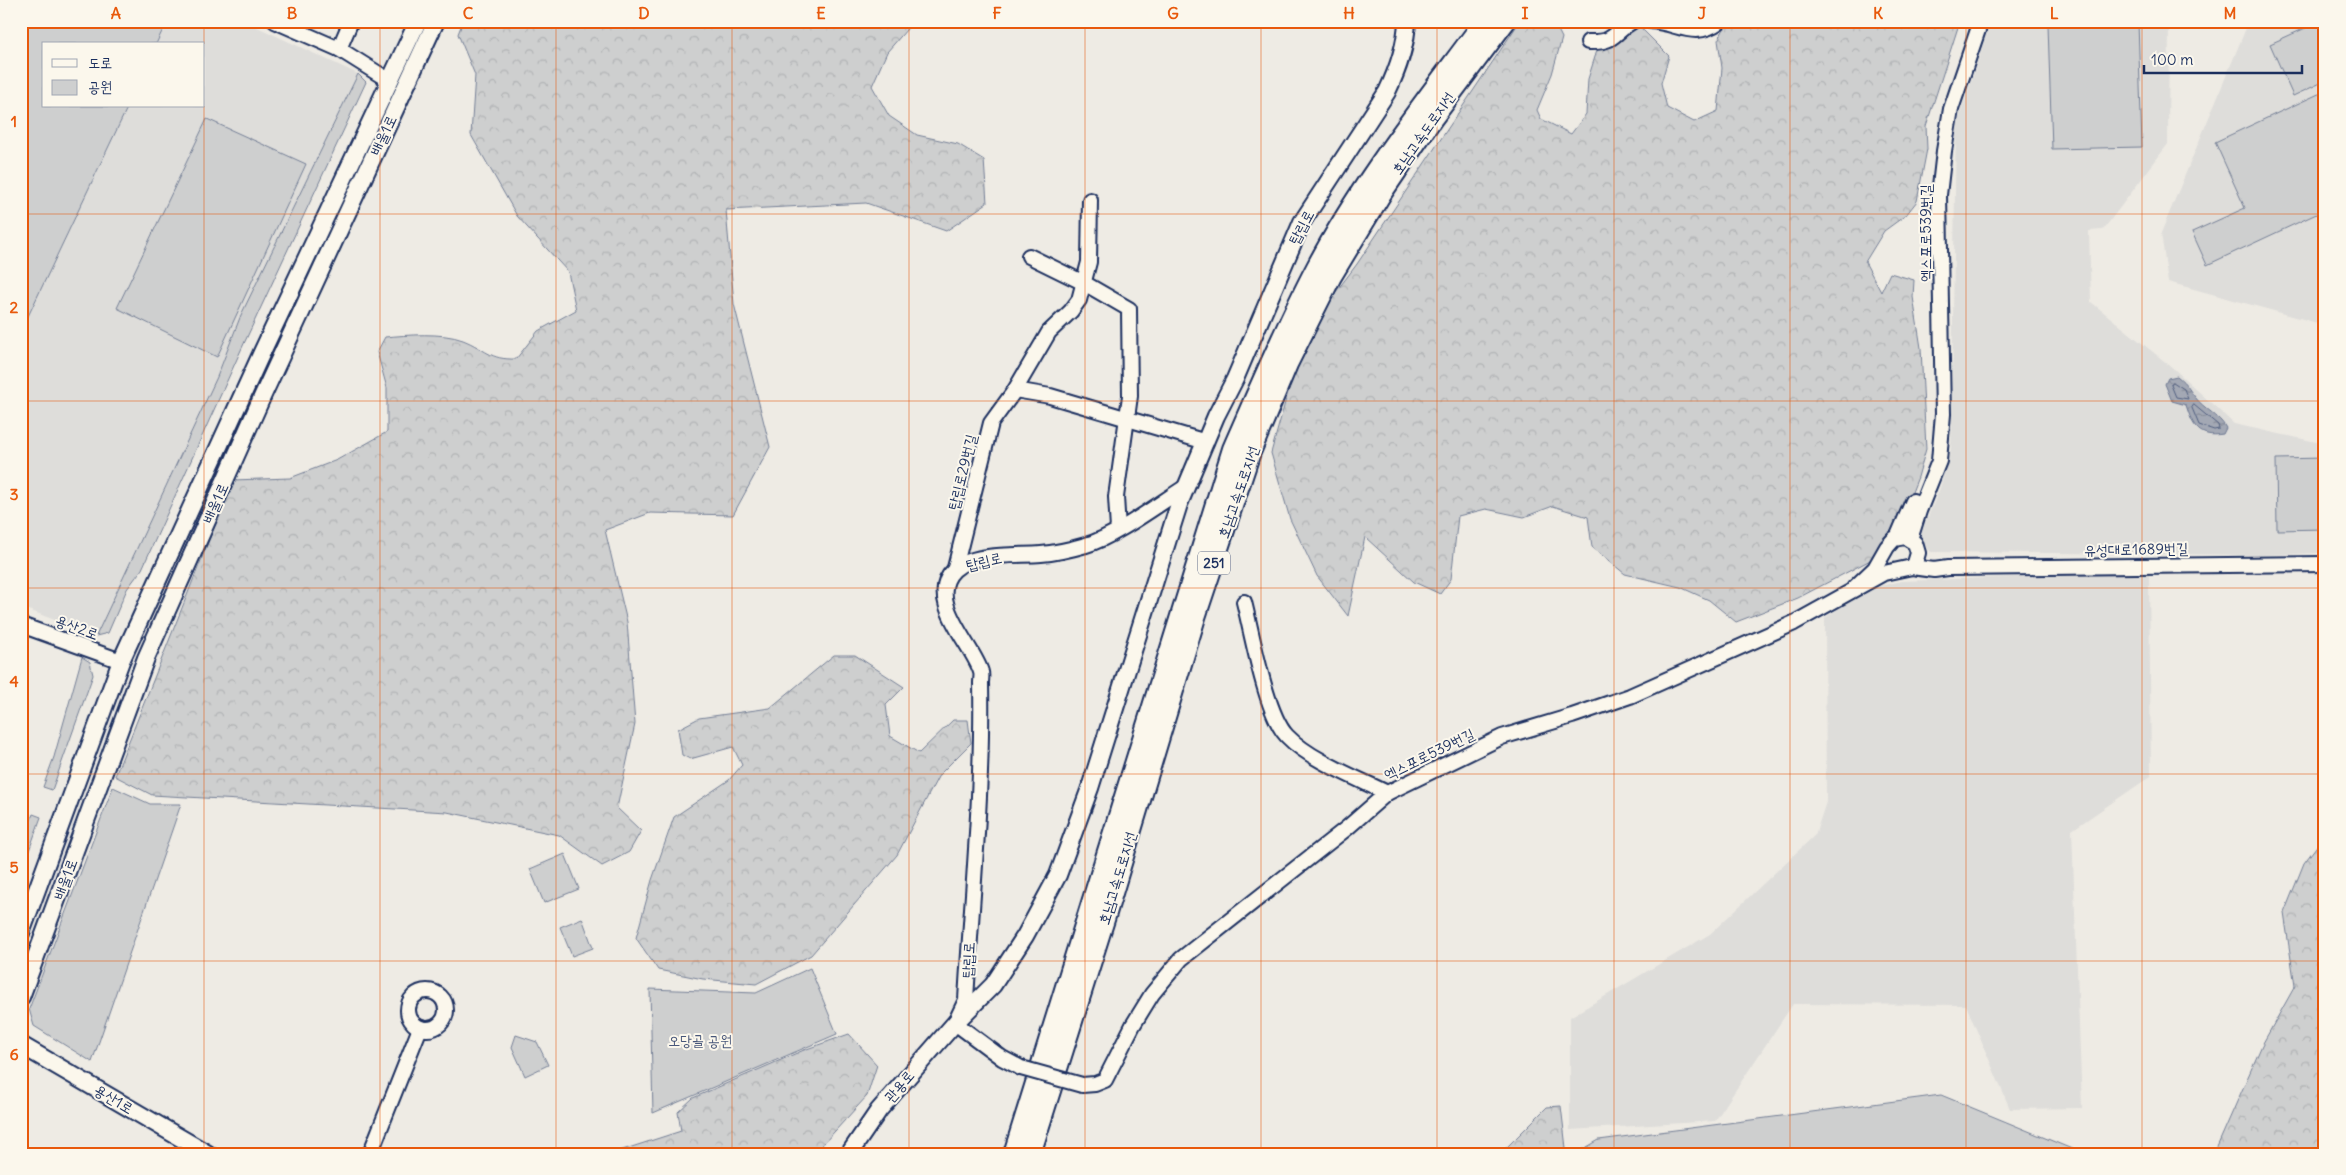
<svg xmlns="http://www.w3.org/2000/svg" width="2346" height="1175" font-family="Delius,'Poor Story',sans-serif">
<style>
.built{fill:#deddda}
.green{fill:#cecfcf;stroke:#747f96}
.forest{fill:url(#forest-crowns);stroke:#747f96}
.water{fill:url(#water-ripples);stroke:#6d7892}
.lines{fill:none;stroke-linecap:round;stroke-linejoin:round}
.shore{stroke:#515f80;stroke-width:1}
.minor-casing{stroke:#1b2f5e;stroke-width:18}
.major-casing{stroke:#1b2f5e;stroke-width:20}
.highway-casing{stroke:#1b2f5e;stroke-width:24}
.minor{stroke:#fbf7ec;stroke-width:14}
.major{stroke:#fbf7ec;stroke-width:16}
.highway{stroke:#fbf7ec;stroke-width:20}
.minor-bridge-casing{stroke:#1b2f5e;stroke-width:18;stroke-linecap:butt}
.minor-bridge{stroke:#fbf7ec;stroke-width:14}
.grid{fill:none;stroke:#e8590c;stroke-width:1;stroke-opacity:0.55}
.labels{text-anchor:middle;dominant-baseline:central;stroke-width:4;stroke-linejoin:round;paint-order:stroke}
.shield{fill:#fbf7ec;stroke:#5e6b89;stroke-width:1}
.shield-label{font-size:14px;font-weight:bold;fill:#1b2f5e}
.street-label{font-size:15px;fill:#1b2f5e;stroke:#fbf7ec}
.park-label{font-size:15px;fill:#48577a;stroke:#fbf7ec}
.neatline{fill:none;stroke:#e8590c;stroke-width:2}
.grid-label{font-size:16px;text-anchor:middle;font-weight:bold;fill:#e8590c}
</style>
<defs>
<pattern id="forest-crowns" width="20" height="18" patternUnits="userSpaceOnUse" patternTransform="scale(1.25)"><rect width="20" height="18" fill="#cecfcf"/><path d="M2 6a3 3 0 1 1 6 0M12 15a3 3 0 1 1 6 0" fill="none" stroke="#b0b2b4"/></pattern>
<pattern id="water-ripples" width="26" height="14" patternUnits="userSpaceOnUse" patternTransform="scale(1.25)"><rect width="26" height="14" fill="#a3a8b4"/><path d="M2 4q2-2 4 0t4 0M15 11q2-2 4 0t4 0" fill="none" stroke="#848996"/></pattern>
</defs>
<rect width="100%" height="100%" fill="#eeebe4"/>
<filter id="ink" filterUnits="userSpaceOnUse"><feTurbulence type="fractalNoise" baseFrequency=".02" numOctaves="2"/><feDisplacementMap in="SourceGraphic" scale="10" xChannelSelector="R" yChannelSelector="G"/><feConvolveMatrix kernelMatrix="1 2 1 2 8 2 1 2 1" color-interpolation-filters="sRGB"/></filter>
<g filter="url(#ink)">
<!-- built -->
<g class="built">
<path d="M 167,21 L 244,21 L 358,74 L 241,315 L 217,377 L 96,636 L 21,607 L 21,331 L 128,106 L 204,106 L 204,44 L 156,44 Z"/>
<path d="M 1991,21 L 2169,21 L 2168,144 L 2103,230 L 2089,231 L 2091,302 L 2174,369 L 2234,424 L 2325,444 L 2325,553 L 2262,555 L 1931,552 L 1919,538 L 1940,488 L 1951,448 L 1956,126 Z"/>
<path d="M 2249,21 L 2325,21 L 2325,325 L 2168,282 L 2161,233 Z"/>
<path d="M 2149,572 L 2151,776 L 2072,830 L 2082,1108 L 2010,1109 L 1966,1005 L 1793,1004 L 1715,1121 L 1570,1130 L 1570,1017 L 1710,934 L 1815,835 L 1826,802 L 1825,618 L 1867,589 L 1902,581 Z"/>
</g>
<!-- green -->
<g class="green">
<path d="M 21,21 L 167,21 L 156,44 L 44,44 L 44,106 L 128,106 L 21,331 Z"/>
<path d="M 2321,21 L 2325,29 L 2325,81 L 2293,96 L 2270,44 Z"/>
<path d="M 2138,22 L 2142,147 L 2052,149 L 2048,25 Z"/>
<path d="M 358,74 L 366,82 L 241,350 L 142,569 L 127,589 L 108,633 L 96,636 L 217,377 L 241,315 Z"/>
<path d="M 2325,91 L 2325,210 L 2207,265 L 2192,232 L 2245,208 L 2215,142 Z"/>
<path d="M 207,119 L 306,164 L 217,357 L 117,308 Z"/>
<path d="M 2325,458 L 2325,529 L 2277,530 L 2276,459 Z"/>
<path d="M 82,657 L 90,662 L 93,675 L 52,790 L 43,787 L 54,757 Z"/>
<path d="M 113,787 L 150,804 L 181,804 L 92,1062 L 34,1026 L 29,1009 Z"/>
<path d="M 33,814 L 41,817 L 21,873 L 21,846 Z"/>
<path d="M 565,854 L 579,889 L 544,903 L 530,869 Z"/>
<path d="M 582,918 L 593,948 L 572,956 L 560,927 Z"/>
<path d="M 810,968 L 837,1034 L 653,1113 L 650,989 L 756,993 Z"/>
<path d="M 516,1035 L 537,1042 L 548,1065 L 525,1076 L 512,1047 Z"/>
<path d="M 1941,1095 L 2084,1154 L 1575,1154 L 1599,1140 Z"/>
</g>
<!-- forest -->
<g class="forest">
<path d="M 463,21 L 914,21 L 887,52 L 872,86 L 889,116 L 917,135 L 958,144 L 984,160 L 987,203 L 946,231 L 866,203 L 726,210 L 734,304 L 770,447 L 733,515 L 650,513 L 605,530 L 627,622 L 635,724 L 617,808 L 641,831 L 629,852 L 602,866 L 559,835 L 447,812 L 152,795 L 115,776 L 233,480 L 290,478 L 337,460 L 387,432 L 387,388 L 377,352 L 385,337 C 407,335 442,332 463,340 C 486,349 489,360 516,359 L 538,331 L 576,310 L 568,272 L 517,216 L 471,135 L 475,75 L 458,34 Z"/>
<path d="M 1520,21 L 1551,21 L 1556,26 L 1562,38 L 1552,74 L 1537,110 L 1541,119 L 1571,134 L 1586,114 L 1588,79 L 1600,41 L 1636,23 L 1669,56 L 1661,83 L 1667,108 L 1694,122 L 1718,111 L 1722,68 L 1718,40 L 1726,25 L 1732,21 L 1960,21 L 1926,126 L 1927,149 L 1917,201 L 1906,215 L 1884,231 L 1865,262 L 1881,292 L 1890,273 L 1914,280 L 1913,297 L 1921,348 L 1926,449 L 1918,477 L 1897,530 L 1878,556 L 1798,598 L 1736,622 L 1709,600 L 1680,587 L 1625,574 L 1592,547 L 1588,517 L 1553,506 L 1524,517 L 1486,509 L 1458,516 L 1451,579 L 1440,594 L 1414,582 L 1365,537 L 1348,616 L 1317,576 L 1290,519 L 1271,453 L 1293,374 L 1329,301 L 1357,264 Z"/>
<path d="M 834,655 L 855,655 L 904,687 L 886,705 L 890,736 L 919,753 L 953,720 L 968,720 L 971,743 L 939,775 L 897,855 L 811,955 L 756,984 L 703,979 L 658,970 L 636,938 L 652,880 L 674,817 L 729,780 L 742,765 L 733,747 L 690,759 L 682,755 L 678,729 L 699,718 L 770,708 Z"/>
<path d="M 2325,835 L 2325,1154 L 2214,1154 L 2262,1045 L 2295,986 L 2284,913 L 2304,863 Z"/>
<path d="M 849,1034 L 877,1065 L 867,1096 L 814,1154 L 610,1154 L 681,1131 L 678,1112 L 693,1098 L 804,1050 Z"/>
<path d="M 1561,1106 L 1566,1148 L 1560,1154 L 1500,1154 L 1547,1107 Z"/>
</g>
<!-- water -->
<path class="water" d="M 2177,376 C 2188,385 2187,387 2195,397 C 2204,409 2219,415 2226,428 L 2223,434 C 2199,438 2193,427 2186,405 L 2172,401 L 2165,384 L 2168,378 Z"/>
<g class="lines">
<!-- shore -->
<g class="shore">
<path d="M 2173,382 L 2184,389 L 2188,399 L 2176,397 L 2171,385 Z"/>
<path d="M 2194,405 L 2218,425 L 2219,429 L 2214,430 L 2199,425 L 2192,408 Z"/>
</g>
<defs>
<g id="minor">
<path d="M 275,21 L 339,49 L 390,81"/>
<path d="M 1651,21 C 1679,23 1694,40 1720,21"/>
<path d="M 1588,42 C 1616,43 1612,33 1633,21"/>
<path d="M 339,49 L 351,21"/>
<path d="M 1029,256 L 1084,283 L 1129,309 L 1130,396 L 1116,497 L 1118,529"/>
<path d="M 1015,390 L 1050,396 L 1206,442"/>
<path d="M 1897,538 L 1913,501"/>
<path d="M 1910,539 L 1919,511 L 1939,461 L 1943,414 L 1939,195 L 1944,151 L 1951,109 L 1981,21"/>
<path d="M 1912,567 L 1934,570 L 1948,568 L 2325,564"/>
<path d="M 955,568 L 991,423 L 1015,390 L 1049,332 L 1071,311 L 1079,300 L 1089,262 L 1090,200"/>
<path d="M 1244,602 C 1252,633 1266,715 1287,736 C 1310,760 1357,778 1387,793"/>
<path d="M 21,625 L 121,661"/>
<circle cx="427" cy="1010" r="19"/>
<path d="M 1021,1068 L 1002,1058 L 955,1023 L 966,1000 C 972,895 983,789 981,683 C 981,680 982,675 981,672 C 974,646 924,599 954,570 C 972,552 1018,556 1041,554 C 1056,553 1072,549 1086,545 C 1115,537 1160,503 1187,486"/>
<path d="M 1082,1085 L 1095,1084 L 1105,1080 L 1133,1025 L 1152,994 L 1181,959 L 1347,828 L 1387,793 L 1502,737 L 1572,716 L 1630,696 L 1794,623 L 1884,573 L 1912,567 L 1915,563 L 1918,553 L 1915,543 L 1905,537 L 1894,539 L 1887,547 L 1875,568 L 1854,588"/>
<path d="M 370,1154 L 420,1028"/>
</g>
<g id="major">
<path d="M 21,933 L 121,661 L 263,350 L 418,21"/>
<path d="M 21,997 L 146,658 L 263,395 L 436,21"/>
<path d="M 21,1045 L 208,1154"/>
<path d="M 849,1154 L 879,1110 L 955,1023 L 993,985 L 1025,936 L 1058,875 L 1090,788 L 1179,504 L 1216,416 L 1235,379 L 1302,222 L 1387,92 C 1398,69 1406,47 1407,21"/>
</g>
<g id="highway">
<path d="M 1014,1154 L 1233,449 C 1260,388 1285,328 1316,269 C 1362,181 1426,101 1485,21"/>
<path d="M 1030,1154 L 1106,913 L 1195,617 L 1250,452 L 1287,364 L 1331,276 L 1380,195 L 1433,117 L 1505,21"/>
</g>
</defs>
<!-- minor casing -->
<use href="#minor" class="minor-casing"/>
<!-- major casing -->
<use href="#major" class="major-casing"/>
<!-- highway casing -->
<use href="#highway" class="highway-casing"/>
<!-- minor -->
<use href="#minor" class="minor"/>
<!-- major -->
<use href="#major" class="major"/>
<!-- highway -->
<use href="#highway" class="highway"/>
<defs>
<path id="minor-bridge" d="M 1021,1068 L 1082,1085"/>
</defs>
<!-- minor-bridge casing -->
<use href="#minor-bridge" class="minor-bridge-casing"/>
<!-- minor-bridge -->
<use href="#minor-bridge" class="minor-bridge"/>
</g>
</g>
<!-- grid -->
<path class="grid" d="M 204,21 L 204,44M 380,21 L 380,1154M 556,21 L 556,1154M 732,21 L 732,1154M 909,21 L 909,1154M 1085,21 L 1085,1154M 1261,21 L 1261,1154M 1437,21 L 1437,1154M 1614,21 L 1614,1154M 1790,21 L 1790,1154M 1966,21 L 1966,1154M 2142,21 L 2142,1154M 204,106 L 204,1154M 21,214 L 2325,214M 21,401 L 2325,401M 21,588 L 2325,588M 21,774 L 2325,774M 21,961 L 2325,961"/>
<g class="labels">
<!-- shield labels -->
<rect class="shield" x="1198" y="551.5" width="32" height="23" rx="4"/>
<g class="shield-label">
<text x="1214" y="563">251</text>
</g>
<!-- street labels -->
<g class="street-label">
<text transform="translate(1423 133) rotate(-55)">호남고속도로지선</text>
<text transform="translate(383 135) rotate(-65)">배울1로</text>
<text transform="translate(1301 227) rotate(-62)">탑립로</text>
<text transform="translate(1925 233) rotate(-90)">엑스포로539번길</text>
<text transform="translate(962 472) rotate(-76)">탑립로29번길</text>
<text transform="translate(1238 492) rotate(-71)">호남고속도로지선</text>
<text transform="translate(215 503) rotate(-66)">배울1로</text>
<text transform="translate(2136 549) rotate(-1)">유성대로1689번길</text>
<text transform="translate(984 561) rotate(-13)">탑립로</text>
<text transform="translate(77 627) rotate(20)">용산2로</text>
<text transform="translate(1429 754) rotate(-26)">엑스포로539번길</text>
<text transform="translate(1117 878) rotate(-73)">호남고속도로지선</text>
<text transform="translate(65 879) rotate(-70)">배울1로</text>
<text transform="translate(968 960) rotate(-87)">탑립로</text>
<text transform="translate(899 1086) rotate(-49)">관용로</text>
<text transform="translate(114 1099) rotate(31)">용산1로</text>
</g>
<!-- park labels -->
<g class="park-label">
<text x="700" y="1040">오당골 공원</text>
</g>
</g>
<!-- margin -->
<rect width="2346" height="1175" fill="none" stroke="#fbf7ec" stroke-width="55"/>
<!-- legend -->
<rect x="42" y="42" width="162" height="65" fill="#fbf7ec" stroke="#a1a7b3"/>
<rect x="52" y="59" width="25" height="8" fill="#fbf7ec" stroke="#a1a7b3"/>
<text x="88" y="68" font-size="15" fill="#1b2f5e">도로</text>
<rect x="52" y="80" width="25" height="15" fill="#cecfcf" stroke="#a1a7b3"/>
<text x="88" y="92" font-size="15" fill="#1b2f5e">공원</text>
<!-- scale -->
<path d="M2144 65v8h158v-8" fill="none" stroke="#1b2f5e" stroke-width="2.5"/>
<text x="2151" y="65" font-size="15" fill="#1b2f5e" stroke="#fbf7ec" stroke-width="4" paint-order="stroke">100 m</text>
<rect x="28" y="28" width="2290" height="1120" class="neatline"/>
<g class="grid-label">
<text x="116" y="19">A</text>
<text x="292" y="19">B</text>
<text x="468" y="19">C</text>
<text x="644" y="19">D</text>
<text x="821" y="19">E</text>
<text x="997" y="19">F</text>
<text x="1173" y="19">G</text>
<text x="1349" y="19">H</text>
<text x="1525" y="19">I</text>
<text x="1702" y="19">J</text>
<text x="1878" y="19">K</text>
<text x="2054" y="19">L</text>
<text x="2230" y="19">M</text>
<text x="14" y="127">1</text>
<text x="14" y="313">2</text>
<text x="14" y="500">3</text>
<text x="14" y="687">4</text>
<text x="14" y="873">5</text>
<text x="14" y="1060">6</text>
</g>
</svg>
